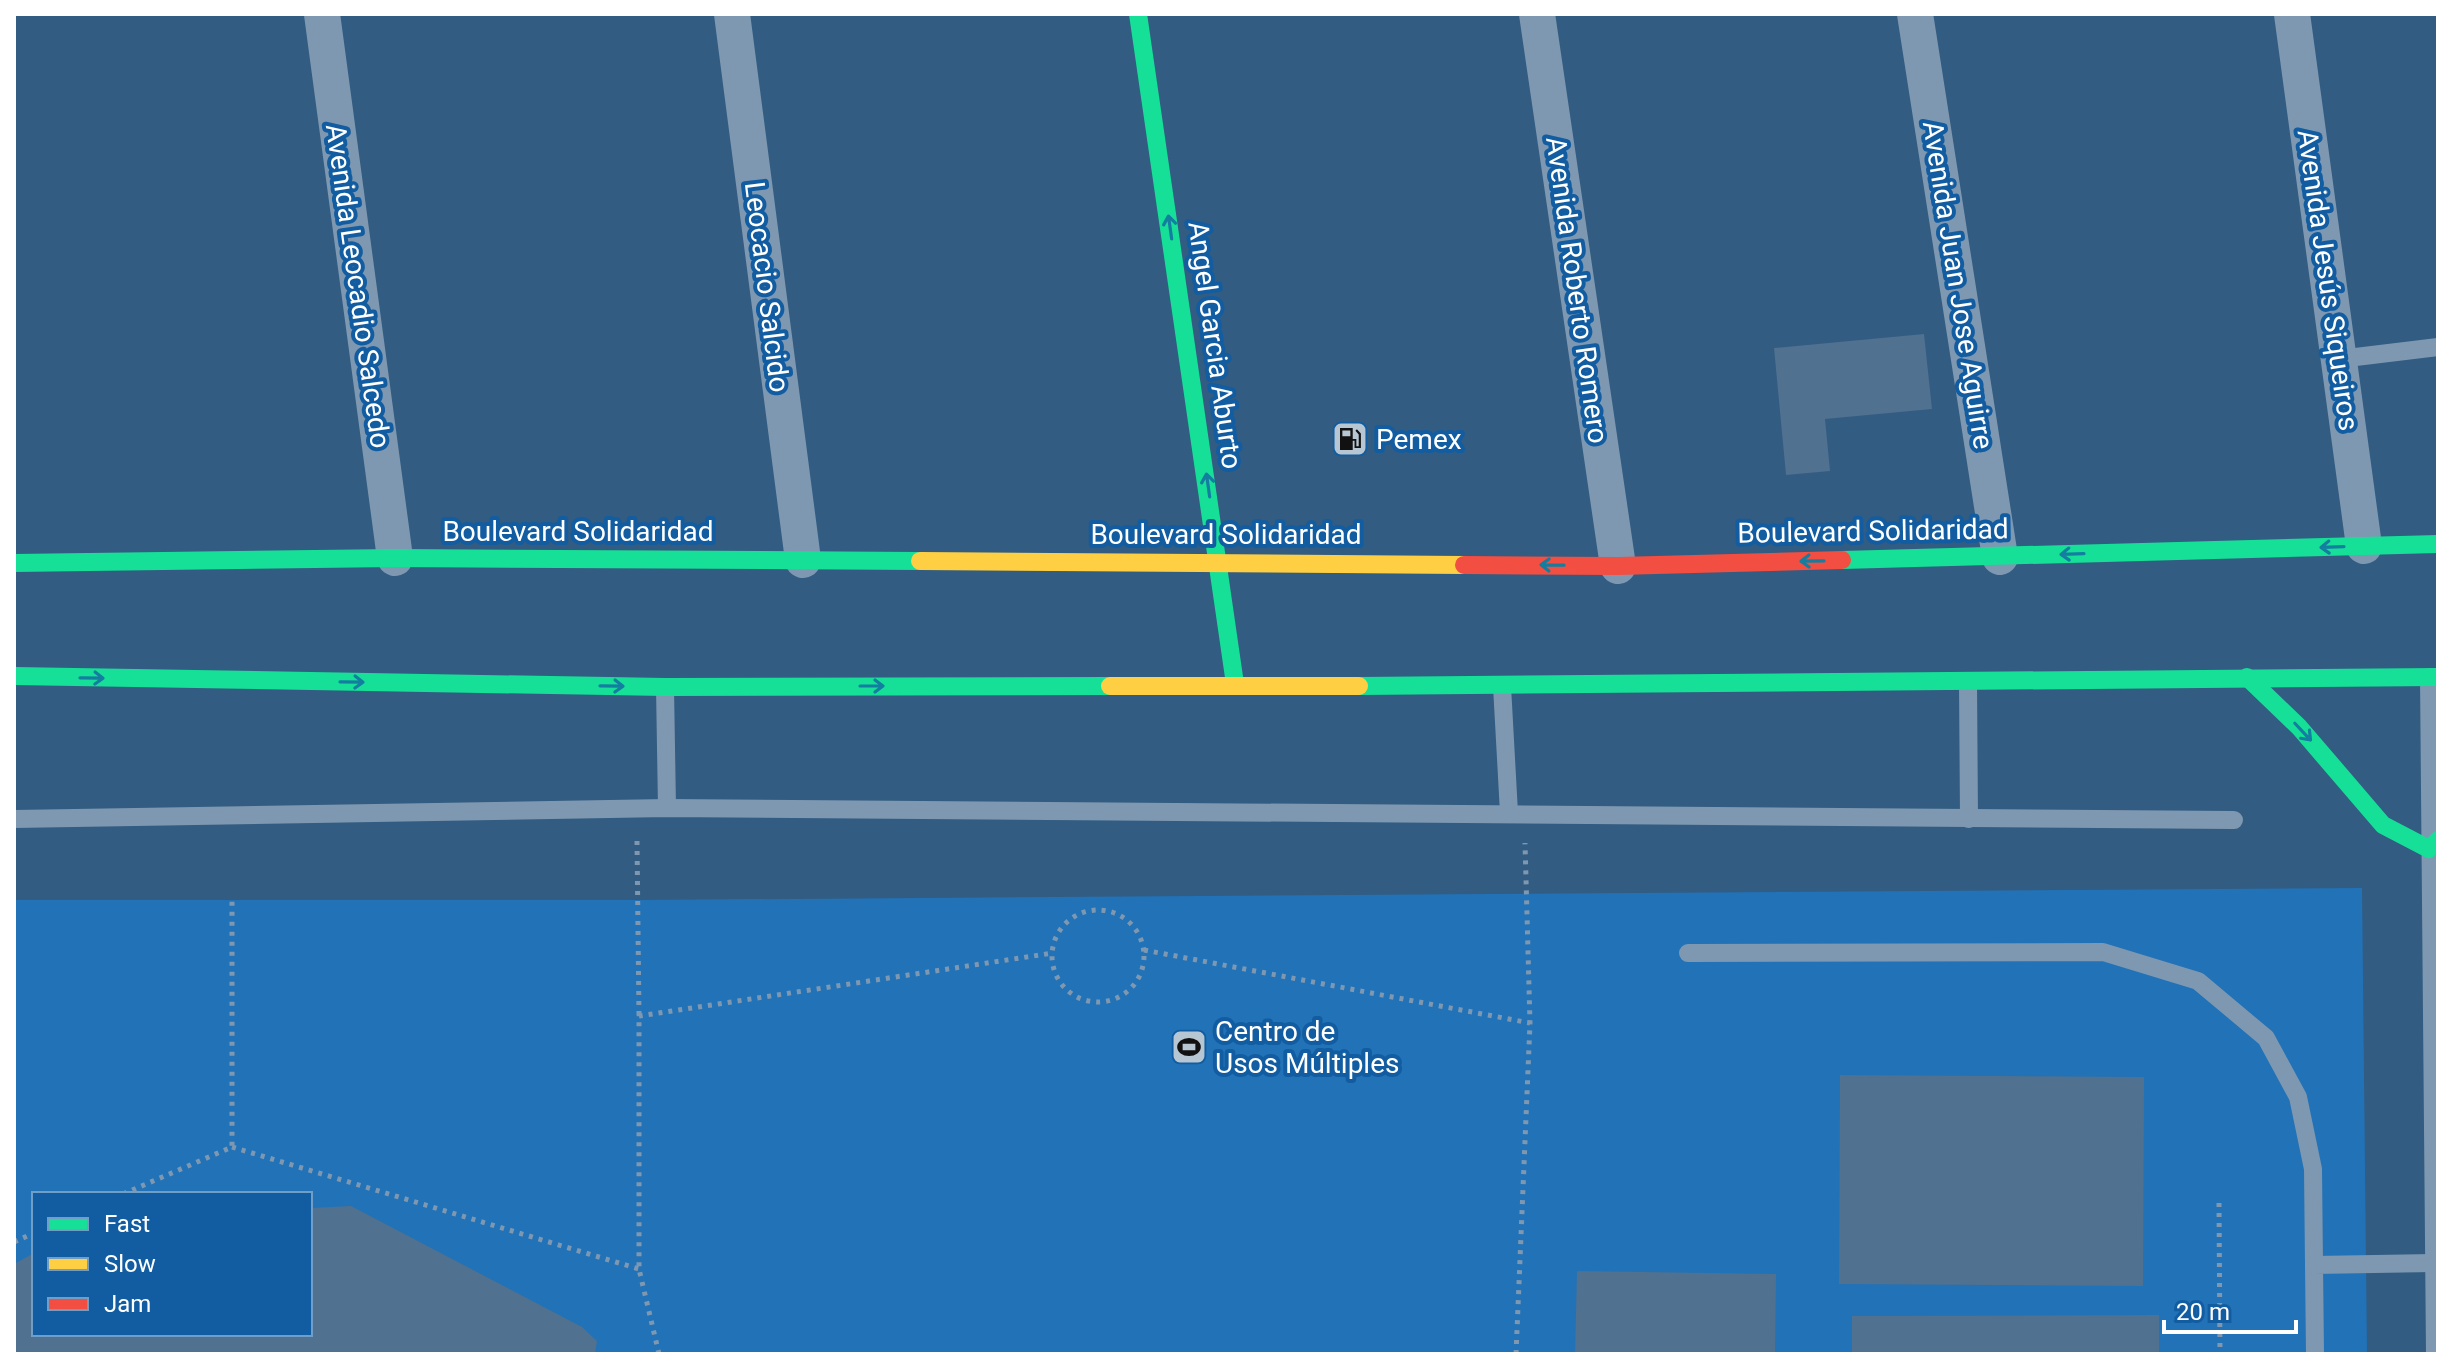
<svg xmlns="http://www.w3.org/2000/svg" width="2452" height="1368" font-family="Roboto,sans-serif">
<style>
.green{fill:#2272b7;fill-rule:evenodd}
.building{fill:#50718f}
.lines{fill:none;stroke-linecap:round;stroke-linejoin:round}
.path{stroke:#7e98b1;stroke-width:5;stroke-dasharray:4 6;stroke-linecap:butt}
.lane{stroke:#7e98b1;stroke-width:18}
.street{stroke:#7e98b1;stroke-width:36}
.fast{stroke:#16e098;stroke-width:18}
.slow{stroke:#ffcf43;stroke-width:18}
.jam{stroke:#f24e42;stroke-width:18}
.oneway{stroke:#137e9f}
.labels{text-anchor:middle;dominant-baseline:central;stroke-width:8;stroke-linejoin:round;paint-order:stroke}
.street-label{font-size:28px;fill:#fff;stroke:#125da1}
.poi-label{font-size:28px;fill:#fff;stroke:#125da1;text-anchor:start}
</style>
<rect width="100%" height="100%" fill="#325c81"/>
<!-- green -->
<path class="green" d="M 2362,888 L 2367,1354 L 14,1354 L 14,900 L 637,900 ZM 34,1194 L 310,1194 L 310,1334 L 34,1334 Z"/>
<!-- building -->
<g class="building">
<path d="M 1924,334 L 1932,409 L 1825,419 L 1830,471 L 1786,475 L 1774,348 Z"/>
<path d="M 1840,1075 L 2144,1077 L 2143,1286 L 1839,1284 Z"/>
<path d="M 351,1206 L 582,1327 L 597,1341 L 595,1354 L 14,1354 L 14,1264 L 34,1253 L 34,1334 L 310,1334 L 310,1208 Z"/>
<path d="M 1577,1271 L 1776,1274 L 1775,1354 L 1575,1354 Z"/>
<path d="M 2159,1315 L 2159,1354 L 1852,1354 L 1852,1316 Z"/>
</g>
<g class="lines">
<!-- path -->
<g class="path">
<path d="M 637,841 L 639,1016"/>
<circle cx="1098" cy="956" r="46"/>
<path d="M 1144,950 L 1530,1023"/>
<path d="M 232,1147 L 639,1269"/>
<path d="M 123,1194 L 232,1147 L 232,900"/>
<path d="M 2219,1203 L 2220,1354"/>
<path d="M 14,1242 L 34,1233"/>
<path d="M 659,1354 L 639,1269 L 639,1016 L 1053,953"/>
<path d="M 1516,1354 L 1530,1023 L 1525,843"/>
</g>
<!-- lane -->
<g class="lane">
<path d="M 2339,359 L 2438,347"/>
<path d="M 2429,677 L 2435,1354"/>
<path d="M 1968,682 L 1969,819"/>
<path d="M 1502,686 L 1509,813"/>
<path d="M 665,687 L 667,808"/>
<path d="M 14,819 L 667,808 L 2234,820"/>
<path d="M 1688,953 L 2103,952 L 2198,981 L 2266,1038 L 2298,1097 L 2313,1169 L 2314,1265"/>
<path d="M 2315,1354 L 2314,1265 L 2434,1263"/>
</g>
<!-- street -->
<g class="street">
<path d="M 322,14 L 395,558"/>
<path d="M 732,14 L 803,560"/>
<path d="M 1537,14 L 1618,566"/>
<path d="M 1915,14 L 2000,557"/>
<path d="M 2292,14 L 2364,546"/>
</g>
<!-- fast -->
<g class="fast">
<path d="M 1138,14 L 1235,684"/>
<path d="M 1842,560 L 2438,544"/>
<path d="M 14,563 L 395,558 L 920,561"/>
<path d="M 14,676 L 665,687 L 1110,686"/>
<path d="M 2247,677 L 2299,727 L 2383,825 L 2429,849 L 2438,840"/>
<path d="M 1359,686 L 2438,677"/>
</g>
<!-- slow -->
<g class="slow">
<path d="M 920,561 L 1464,565"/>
<path d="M 1110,686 L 1359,686"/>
</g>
<!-- jam -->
<path class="jam" d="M 1464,565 L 1618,566 L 1842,560"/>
</g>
<!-- one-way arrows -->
<defs><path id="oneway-shaft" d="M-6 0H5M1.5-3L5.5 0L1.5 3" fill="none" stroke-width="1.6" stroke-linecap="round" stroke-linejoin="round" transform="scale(2)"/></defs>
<g class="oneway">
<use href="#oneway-shaft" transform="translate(1170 227) rotate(-98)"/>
<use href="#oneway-shaft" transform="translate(1208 485) rotate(-98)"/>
<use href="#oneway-shaft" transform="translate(2332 547) rotate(178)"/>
<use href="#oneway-shaft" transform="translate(2072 554) rotate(178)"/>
<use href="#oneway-shaft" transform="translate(1812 561) rotate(179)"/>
<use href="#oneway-shaft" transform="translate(1552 565) rotate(-179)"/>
<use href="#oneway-shaft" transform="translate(92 678) rotate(1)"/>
<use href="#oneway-shaft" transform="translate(352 682) rotate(1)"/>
<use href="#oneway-shaft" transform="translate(612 686) rotate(1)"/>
<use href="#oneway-shaft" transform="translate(872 686)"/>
<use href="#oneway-shaft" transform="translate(2303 732) rotate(47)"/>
</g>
<!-- icons -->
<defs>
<symbol id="fuel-square" viewBox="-11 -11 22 22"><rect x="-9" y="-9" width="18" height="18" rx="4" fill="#b7c6d3" stroke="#125da1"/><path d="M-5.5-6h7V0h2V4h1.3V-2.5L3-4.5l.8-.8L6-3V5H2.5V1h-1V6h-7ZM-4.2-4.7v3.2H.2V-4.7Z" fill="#111"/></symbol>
<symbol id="stadium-square" viewBox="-11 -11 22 22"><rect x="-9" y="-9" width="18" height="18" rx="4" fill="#b7c6d3" stroke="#125da1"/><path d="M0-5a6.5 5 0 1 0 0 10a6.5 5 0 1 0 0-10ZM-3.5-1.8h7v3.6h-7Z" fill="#111"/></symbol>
</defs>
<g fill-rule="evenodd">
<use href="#fuel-square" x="1330" y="419" width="40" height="40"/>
<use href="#stadium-square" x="1169" y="1027" width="40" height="40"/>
</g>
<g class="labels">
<!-- street labels -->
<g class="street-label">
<text transform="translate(2328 280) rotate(82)">Avenida Jesús Siqueiros</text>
<text transform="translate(1958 285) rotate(81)">Avenida Juan Jose Aguirre</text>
<text transform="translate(358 286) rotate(82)">Avenida Leocadio Salcedo</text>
<text transform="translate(767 287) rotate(83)">Leocacio Salcido</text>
<text transform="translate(1577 290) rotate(82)">Avenida Roberto Romero</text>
<text transform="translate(1215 345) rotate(82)">Angel Garcia Aburto</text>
<text x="578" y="531">Boulevard Solidaridad</text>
<text transform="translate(1873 531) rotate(-1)">Boulevard Solidaridad</text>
<text x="1226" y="534">Boulevard Solidaridad</text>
</g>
<!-- poi labels -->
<g class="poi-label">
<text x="1376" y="439">Pemex</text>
<text x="1215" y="1031">Centro de<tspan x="1215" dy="32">Usos Múltiples</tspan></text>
</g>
</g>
<!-- border -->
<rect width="2452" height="1368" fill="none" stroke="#ffffff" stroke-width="32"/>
<!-- legend -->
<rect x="32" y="1192" width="280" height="144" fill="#125da1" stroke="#719ec7" stroke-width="2"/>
<rect x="48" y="1218" width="40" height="12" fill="#16e098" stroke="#719ec7" stroke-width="2"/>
<text x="104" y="1232" font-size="24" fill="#ffffff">Fast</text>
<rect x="48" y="1258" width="40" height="12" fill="#ffcf43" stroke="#719ec7" stroke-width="2"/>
<text x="104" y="1272" font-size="24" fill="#ffffff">Slow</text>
<rect x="48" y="1298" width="40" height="12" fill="#f24e42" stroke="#719ec7" stroke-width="2"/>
<text x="104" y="1312" font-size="24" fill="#ffffff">Jam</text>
<!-- scale -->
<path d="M2164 1320v12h132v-12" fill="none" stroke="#ffffff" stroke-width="4"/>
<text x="2176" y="1320" font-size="24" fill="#ffffff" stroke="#125da1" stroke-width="6" paint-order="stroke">20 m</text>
</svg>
